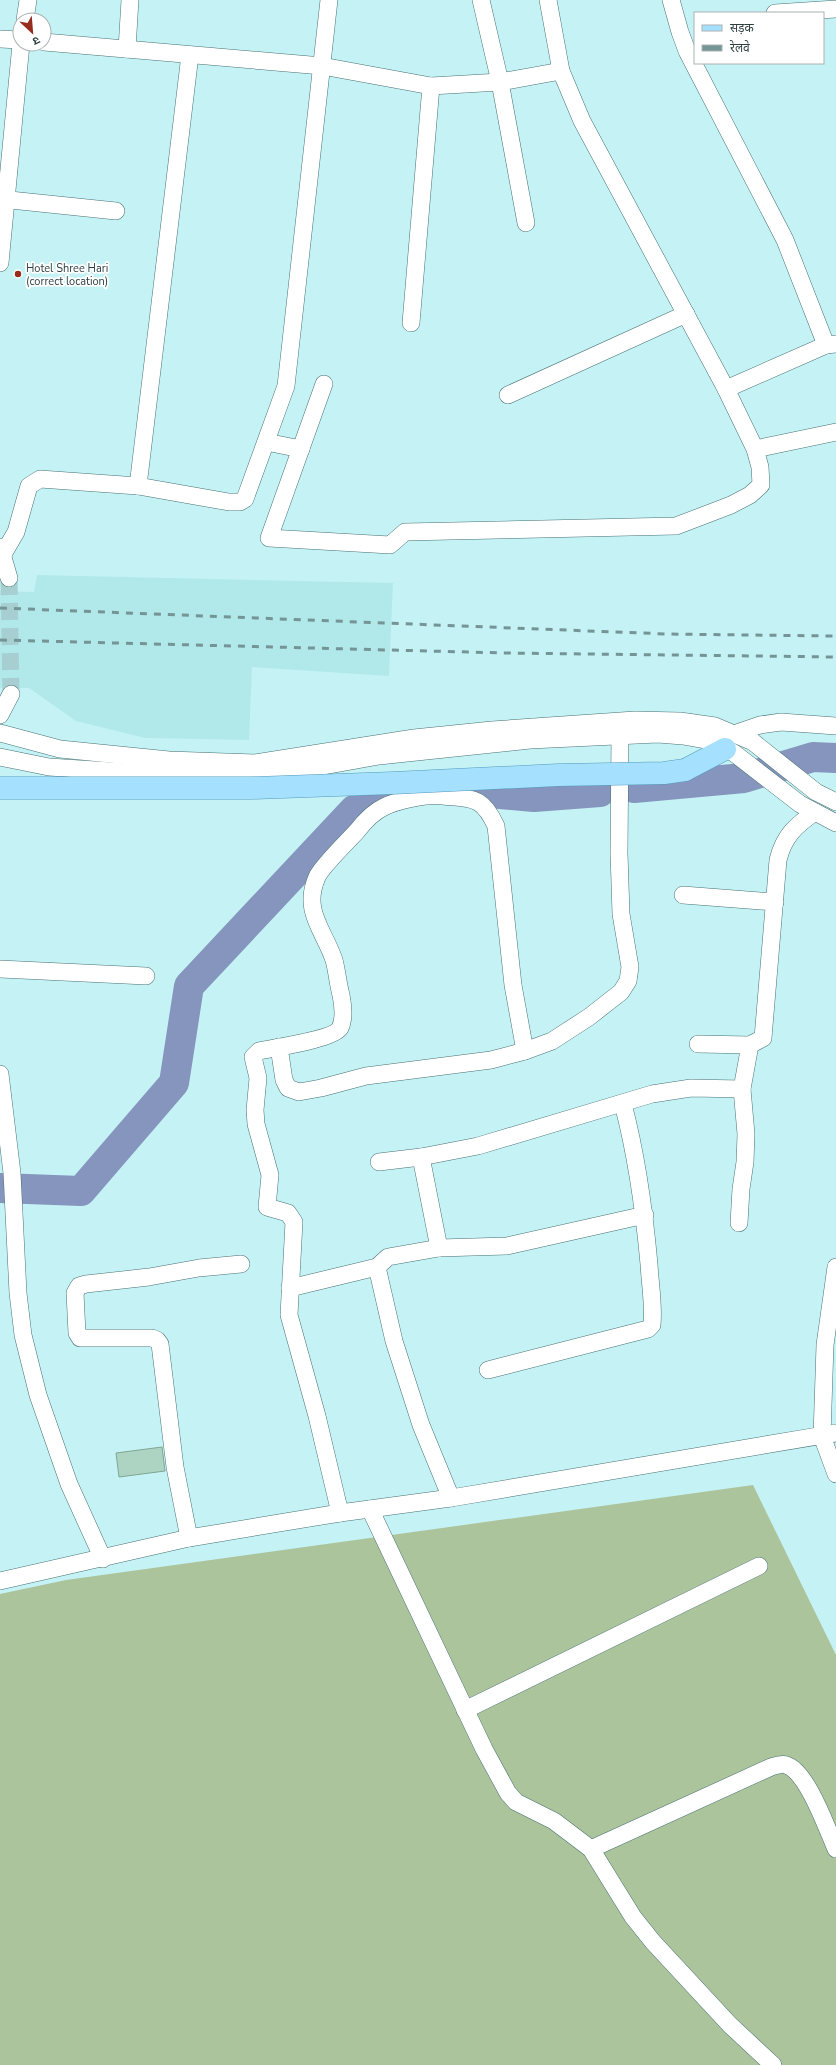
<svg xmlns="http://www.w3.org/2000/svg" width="836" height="2065" font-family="'Nunito Sans','Noto Sans Devanagari',sans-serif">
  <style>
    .built { fill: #b1e9eb }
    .forest { fill: #acc49b }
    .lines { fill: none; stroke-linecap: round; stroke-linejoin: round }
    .river { stroke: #8595bd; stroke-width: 30 }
    .building { fill: #add3c2; stroke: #80a594 }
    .minor-tunnel { stroke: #a7cfd1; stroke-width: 17; stroke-dasharray: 17 8; stroke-linecap: butt }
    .minor-casing { stroke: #477173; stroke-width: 18 }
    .major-casing { stroke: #549abc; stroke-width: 23 }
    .minor { stroke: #fff; stroke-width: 17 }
    .major { stroke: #a5e0fe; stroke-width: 22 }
    .rail { stroke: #759496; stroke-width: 3; stroke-dasharray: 7 7; stroke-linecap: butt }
    .major-bridge-casing { stroke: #549abc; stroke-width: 23; stroke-linecap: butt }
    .major-bridge { stroke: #a5e0fe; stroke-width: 22 }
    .poi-dot { fill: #952c1d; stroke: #fff; stroke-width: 1.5 }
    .labels { text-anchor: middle; stroke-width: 3.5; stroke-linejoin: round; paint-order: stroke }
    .poi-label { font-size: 11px; fill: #2d3f40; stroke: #fff; text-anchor: start }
  </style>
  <rect width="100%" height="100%" fill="#c5f3f5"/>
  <polygon class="built" points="37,575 393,583 389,676 252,667 249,740 145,738 76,721 29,688 0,688 0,591 34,592"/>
  <polygon class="forest" points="753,1485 836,1655 836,2065 0,2065 0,1594 66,1580"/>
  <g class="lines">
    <g class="river">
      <polyline points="634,788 744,778 813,757 836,758"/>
      <polyline points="0,1188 81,1191 174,1083 189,986 354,810 422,787 534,797 600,792"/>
    </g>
  </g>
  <polygon class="building" points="162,1447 165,1471 119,1477 116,1453"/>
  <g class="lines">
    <polyline class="minor-tunnel" points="9,578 11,694"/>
    <g class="minor-casing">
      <g id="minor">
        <polyline points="481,0 500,82 526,223"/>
        <polyline points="671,0 680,32 687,51 785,240 826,345"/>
        <polyline points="775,13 836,9"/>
        <polyline points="25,20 28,0"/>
        <polyline points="0,39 20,40"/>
        <polyline points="44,42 322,66 431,86 500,82 561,71"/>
        <polyline points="127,49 130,0"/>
        <polyline points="0,199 116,211"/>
        <polyline points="0,263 21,44"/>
        <polyline points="411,323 431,86"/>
        <polyline points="324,384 269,538 390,545 405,532 676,526 731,505 750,495 761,485 760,467 755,449 726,389 582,121 561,71 548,0"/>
        <polyline points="726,389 826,345 836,344"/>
        <polyline points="508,395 686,314"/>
        <polyline points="266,442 301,449"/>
        <polyline points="755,449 836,432"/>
        <polyline points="138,486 190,55"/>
        <polyline points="0,547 9,578"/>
        <polyline points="2,556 16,532 29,486 40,479 138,486 229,502 240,502 245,499 286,386 329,0"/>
        <polyline points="0,715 11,694"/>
        <polyline points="0,733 60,749 169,760 255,763 414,738 492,730 635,720 680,721 715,726 753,742 816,792 836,802"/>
        <polyline points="728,736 760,725 781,722 836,726"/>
        <polyline points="0,757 49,767 220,778 257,778 379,756 530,740 658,734 683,736 711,741 734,753 800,804 836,823"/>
        <polyline points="683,895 775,902"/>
        <polyline points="0,969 146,976"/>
        <polyline points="698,1044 750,1045"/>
        <polyline points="279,1047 284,1080 288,1088 299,1092 321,1088 366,1076 491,1060 525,1051 552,1041 589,1017 621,992 628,981 630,967 621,914 619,853 620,736"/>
        <polyline points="0,1074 12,1173 18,1293 23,1335 38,1395 69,1484 103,1559"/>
        <polyline points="421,1157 439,1248"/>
        <polyline points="379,1162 421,1157 478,1146 652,1094 691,1088 742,1089"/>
        <path d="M739 1223 741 1189 745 1162 746 1134 742 1089 750 1045 763 1038 778 860C784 836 795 826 815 812"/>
        <polyline points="836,1267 825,1345 822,1436 836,1474"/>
        <polyline points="290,1288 377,1267"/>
        <path d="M488 1370 648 1329 652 1325C654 1305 650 1284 649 1264 644 1209 637 1157 623 1104"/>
        <polyline points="451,1498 421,1425 394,1341 377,1267 388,1257 439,1248 507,1246 645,1215"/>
        <polyline points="370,1509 484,1749 508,1793 516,1802 554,1821 591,1849 633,1917 653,1942 730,2025 773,2065"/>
        <path d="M340 1513 317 1416 289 1315 294 1222 288 1213 267 1207 270 1175 256 1124 255 1110 258 1078 253 1057 259 1051C273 1048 334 1039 340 1028 345 1018 343 1005 341 995 338 984 337 971 334 960 324 930 302 911 317 877 322 866 348 841 357 831 364 822 373 812 384 807 397 800 429 794 443 796 473 799 482 796 496 826L513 985 525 1051"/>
        <polyline points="189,1538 175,1467 160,1344 157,1340 152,1338 80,1338 77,1333 75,1293 79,1286 86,1284 149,1277 199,1268 241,1264"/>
        <polyline points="0,1581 189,1538 340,1513 451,1498 836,1433"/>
        <polyline points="465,1710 759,1566"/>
        <path d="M591 1849 771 1767C775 1766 782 1763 786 1765 807 1771 827 1829 836 1849"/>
      </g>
    </g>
    <g class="major-casing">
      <polyline id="major" points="685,770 725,749"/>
    </g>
    <use href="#minor" class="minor"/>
    <use href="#major" class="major"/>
    <g class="rail">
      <polyline points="0,608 667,634 836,636"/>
      <polyline points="0,640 506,653 836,657"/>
    </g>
    <g class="major-bridge-casing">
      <polyline id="major-bridge" points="0,788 252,788 393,783 558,775 664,773 685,770"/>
    </g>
    <use href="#major-bridge" class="major-bridge"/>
  </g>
  <circle class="poi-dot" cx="18" cy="274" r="4"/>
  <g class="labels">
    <g class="poi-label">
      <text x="26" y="272">Hotel Shree Hari<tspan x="26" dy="13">(correct location)</tspan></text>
    </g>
  </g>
  <rect x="694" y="12" width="130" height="52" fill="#ffffff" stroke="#abb2b3"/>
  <rect x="702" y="25" width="20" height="6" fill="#a5e0fe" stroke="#abb2b3"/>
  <text x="730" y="32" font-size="12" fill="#2d3f40">सड़क</text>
  <rect x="702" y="45" width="20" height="6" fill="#759496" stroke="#abb2b3"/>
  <text x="730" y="52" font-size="12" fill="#2d3f40">रेलवे</text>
  <g transform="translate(32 32) rotate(154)"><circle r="19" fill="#ffffff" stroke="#abb2b3"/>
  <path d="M0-3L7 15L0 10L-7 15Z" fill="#952c1d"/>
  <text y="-6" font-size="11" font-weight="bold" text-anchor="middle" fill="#2d3f40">उ</text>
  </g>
</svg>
